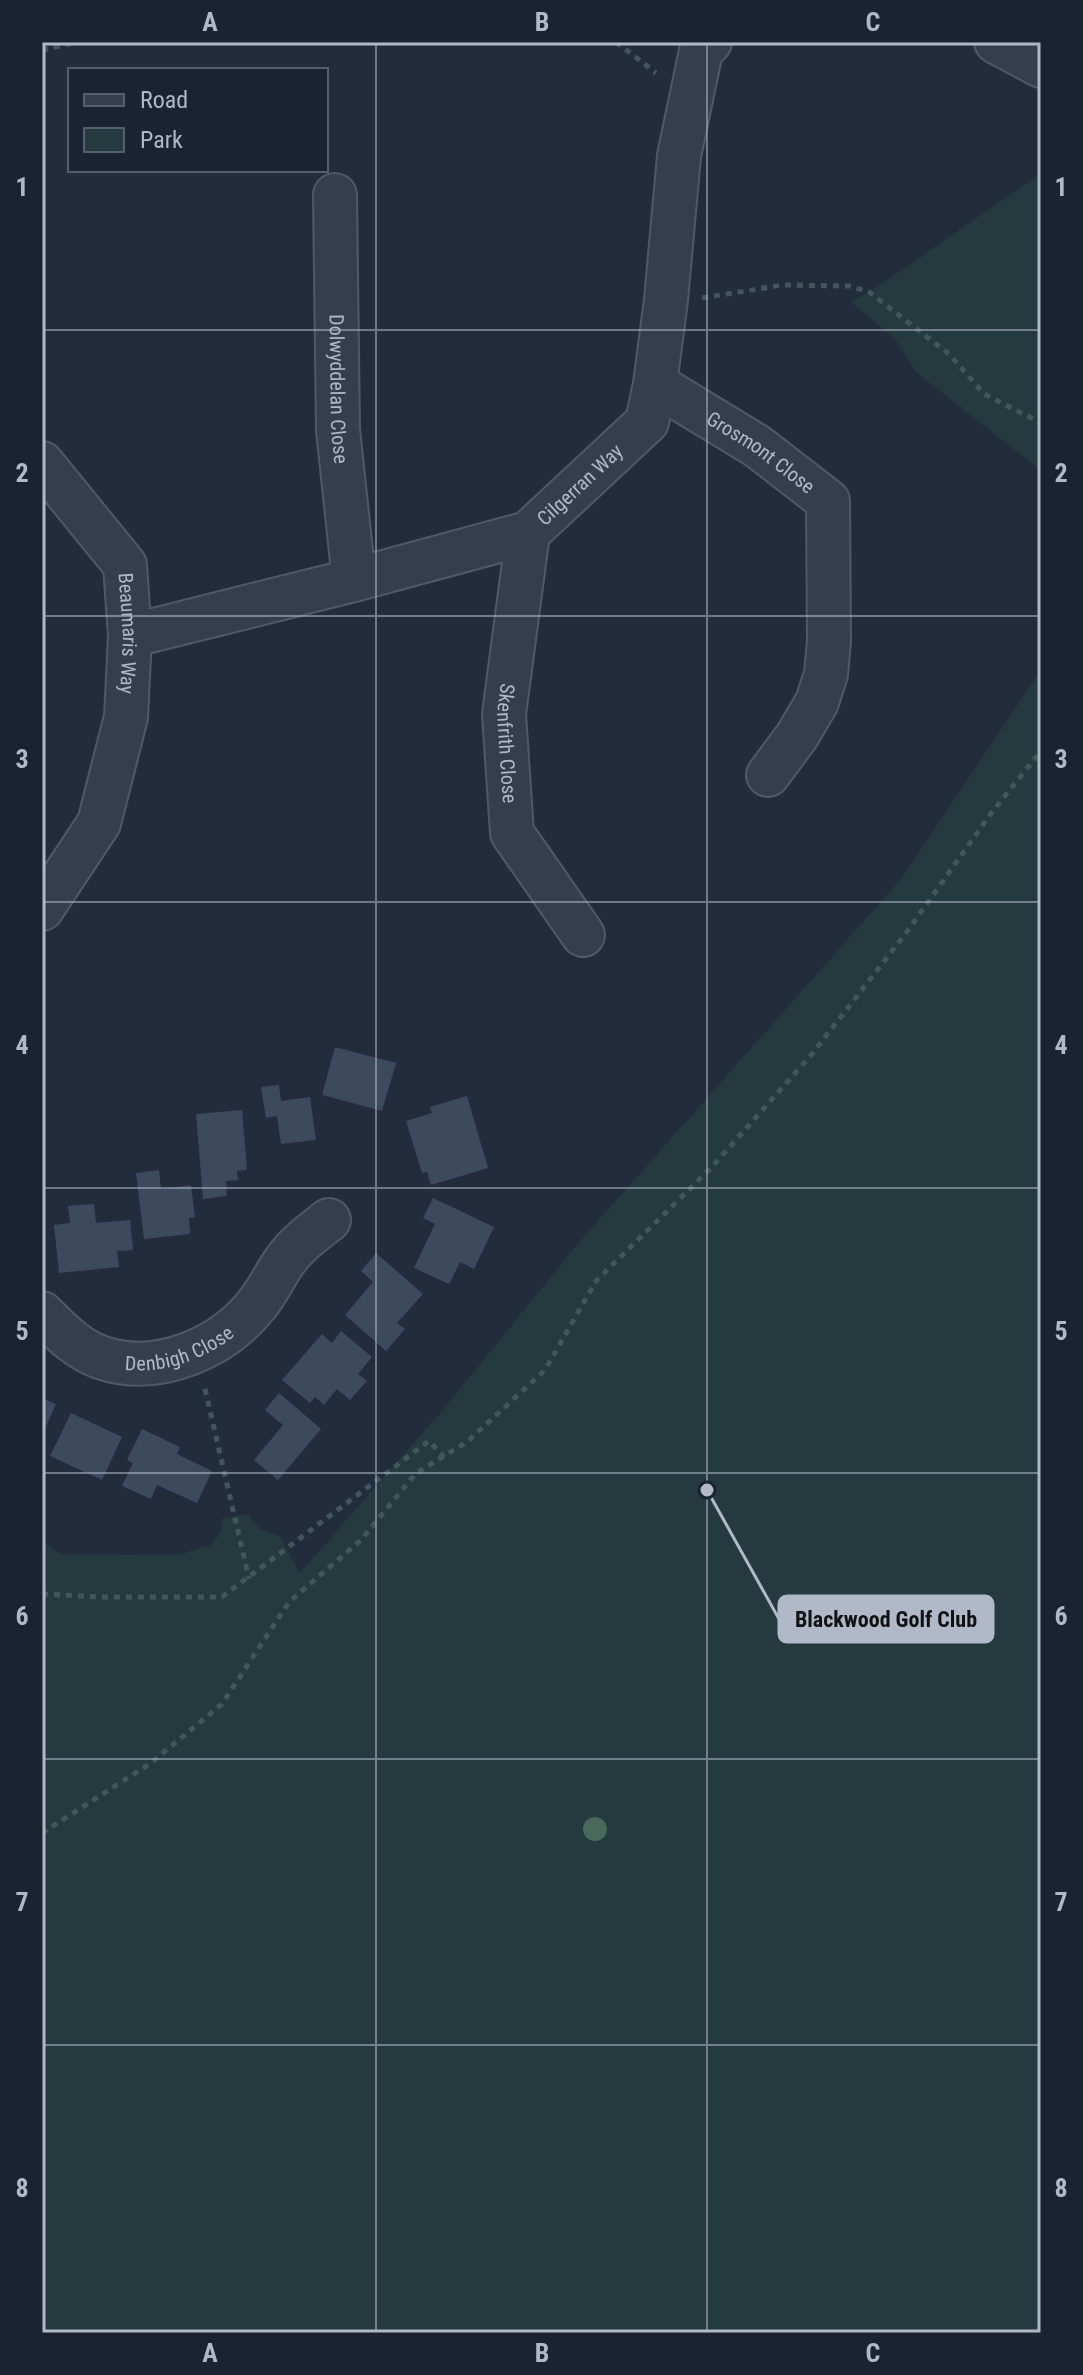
<svg xmlns="http://www.w3.org/2000/svg" width="1083" height="2375" font-family="'Roboto Condensed',sans-serif">
  <style>
    .green { fill: #243a3e }
    .building { fill: #3d4a5d }
    .lines { fill: none; stroke-linecap: round; stroke-linejoin: round }
    .minor-casing { stroke: #515968; stroke-width: 46 }
    .path { stroke: #41575b; stroke-width: 5; stroke-dasharray: 6 6; stroke-linecap: butt }
    .minor { stroke: #363e4d; stroke-width: 42 }
    .tree { fill: #48695c }
    .grid { fill: none; stroke: #b1b9c9; stroke-width: 2; stroke-opacity: 0.55 }
    .labels { text-anchor: middle; stroke-width: 7; stroke-linejoin: round; paint-order: stroke }
    .street-label { font-size: 20px; fill: #b1b9c9; stroke: #1b2332 }
    .leader { fill: none; stroke: #b1b9c9; stroke-width: 3 }
    .callout-dot { fill: #b1b9c9; stroke: #1b2332; stroke-width: 3 }
    .callout { fill: #b1b9c9; stroke: #b1b9c9; stroke-width: 3 }
    .callout-label { font-size: 22px; text-anchor: middle; font-weight: bold; fill: #111 }
    .neatline { fill: none; stroke: #b1b9c9; stroke-width: 3 }
    .grid-label { font-size: 26px; text-anchor: middle; font-weight: bold; fill: #b1b9c9 }
  </style>
  <rect width="100%" height="100%" fill="#222c3d"/>
  <g class="green">
    <polygon points="1041,173 1041,471 916,372 896,340 851,302 883,283"/>
    <polygon points="1041,670 1041,2333 42,2333 42,1541 61,1554 176,1555 211,1545 222,1529 222,1519 248,1514 261,1530 280,1536 300,1573 446,1406 581,1240 901,879"/>
  </g>
  <g class="building">
    <polygon points="335,1047 396,1063 382,1111 322,1095"/>
    <polygon points="279,1085 281,1101 310,1097 316,1140 281,1144 277,1116 266,1118 261,1087"/>
    <polygon points="467,1096 488,1168 431,1185 427,1172 422,1173 406,1121 432,1113 430,1107"/>
    <polygon points="242,1110 247,1170 237,1171 238,1180 226,1181 227,1196 203,1199 196,1114"/>
    <polygon points="159,1170 161,1189 191,1185 195,1217 189,1218 190,1234 144,1239 136,1173"/>
    <polygon points="433,1198 494,1227 474,1269 460,1262 449,1284 414,1268 435,1224 423,1218"/>
    <polygon points="94,1204 96,1223 130,1220 133,1250 117,1251 119,1267 59,1273 54,1225 70,1223 68,1206"/>
    <polygon points="376,1253 423,1294 397,1323 405,1329 386,1351 345,1315 373,1282 361,1271"/>
    <polygon points="341,1331 372,1357 358,1374 367,1381 350,1400 337,1389 324,1405 315,1397 310,1403 282,1380 322,1334 332,1343"/>
    <polygon points="279,1393 321,1429 278,1480 254,1460 283,1425 265,1410"/>
    <polygon points="42,1398 56,1404 42,1435"/>
    <polygon points="71,1413 122,1437 102,1480 50,1456"/>
    <polygon points="142,1429 180,1447 177,1454 212,1471 197,1503 157,1485 151,1499 122,1486 133,1463 127,1460"/>
  </g>
  <g class="lines">
    <g class="minor-casing">
      <g id="minor">
        <polyline points="996,42 1041,66"/>
        <path id="s1" d="M335 195 338 430 354 580"/>
        <path id="s2" d="M655 384 757 446 828 501 829 641 826 674 817 702 797 736 768 775"/>
        <path id="s3" d="M42 463 125 565 130 636 126 717 99 823 42 909"/>
        <path id="s4" d="M528 533 504 714 512 833 583 935"/>
        <path id="s5" d="M130 636 354 580 528 533 647 422 655 384 666 300 679 156 701 51 710 42"/>
        <path id="s6" d="M42 1313C61 1332 80 1352 106 1359 161 1375 224 1347 258 1303 271 1287 278 1267 292 1252 302 1240 316 1230 329 1220"/>
      </g>
    </g>
    <g class="path">
      <polyline points="616,42 656,73"/>
      <polyline points="42,50 78,42"/>
      <polyline points="702,298 783,285 850,286 869,292 949,354 984,394 1041,423"/>
      <polyline points="205,1389 249,1579"/>
      <polyline points="42,1594 102,1597 222,1597 429,1441 444,1457"/>
      <polyline points="42,1833 151,1763 222,1704 289,1602 361,1540 416,1473 467,1442 545,1370 596,1281 711,1168 812,1054 906,933 992,812 1041,751"/>
    </g>
    <use href="#minor" class="minor"/>
  </g>
  <circle class="tree" cx="595" cy="1829" r="12"/>
  <path class="grid" d="M376 42V2333M707 42V2333M42 330H1041M42 616H1041M42 902H1041M42 1188H1041M42 1473H1041M42 1759H1041M42 2045H1041"/>
  <g class="labels">
    <g class="street-label">
      <text dy="7" stroke="none"><textPath href="#s1" startOffset="194">Dolwyddelan Close</textPath></text>
      <text dy="7" stroke="none"><textPath href="#s2" startOffset="126">Grosmont Close</textPath></text>
      <text dy="7" stroke="none"><textPath href="#s5" startOffset="482">Cilgerran Way</textPath></text>
      <text dy="7" stroke="none"><textPath href="#s3" startOffset="200">Beaumaris Way</textPath></text>
      <text dy="7" stroke="none"><textPath href="#s4" startOffset="212">Skenfrith Close</textPath></text>
      <text dy="7" stroke="none"><textPath href="#s6" startOffset="156">Denbigh Close</textPath></text>
    </g>
  </g>
  <path class="leader" d="M707 1490L779 1619"/>
  <circle class="callout-dot" cx="707" cy="1490" r="8"/>
  <rect class="callout" x="779" y="1596" width="214" height="46" rx="8"/>
  <g class="callout-label">
    <text x="886" y="1627">Blackwood Golf Club</text>
  </g>
  <rect width="1083" height="2375" fill="none" stroke="#1b2332" stroke-width="88"/>
  <rect x="68" y="68" width="260" height="104" fill="#1b2332" stroke="#575f6e" stroke-width="2"/>
  <rect x="84" y="94" width="40" height="12" fill="#363e4d" stroke="#575f6e" stroke-width="2"/>
  <text x="140" y="108" font-size="24" fill="#b1b9c9">Road</text>
  <rect x="84" y="128" width="40" height="24" fill="#243a3e" stroke="#575f6e" stroke-width="2"/>
  <text x="140" y="148" font-size="24" fill="#b1b9c9">Park</text>
  <rect x="44" y="44" width="995" height="2287" class="neatline"/>
  <g class="grid-label">
    <text x="210" y="31">A</text>
    <text x="542" y="31">B</text>
    <text x="873" y="31">C</text>
    <text x="22" y="196">1</text>
    <text x="1061" y="196">1</text>
    <text x="22" y="482">2</text>
    <text x="1061" y="482">2</text>
    <text x="22" y="768">3</text>
    <text x="1061" y="768">3</text>
    <text x="22" y="1054">4</text>
    <text x="1061" y="1054">4</text>
    <text x="22" y="1340">5</text>
    <text x="1061" y="1340">5</text>
    <text x="22" y="1625">6</text>
    <text x="1061" y="1625">6</text>
    <text x="22" y="1911">7</text>
    <text x="1061" y="1911">7</text>
    <text x="22" y="2197">8</text>
    <text x="1061" y="2197">8</text>
    <text x="210" y="2362">A</text>
    <text x="542" y="2362">B</text>
    <text x="873" y="2362">C</text>
  </g>
</svg>
